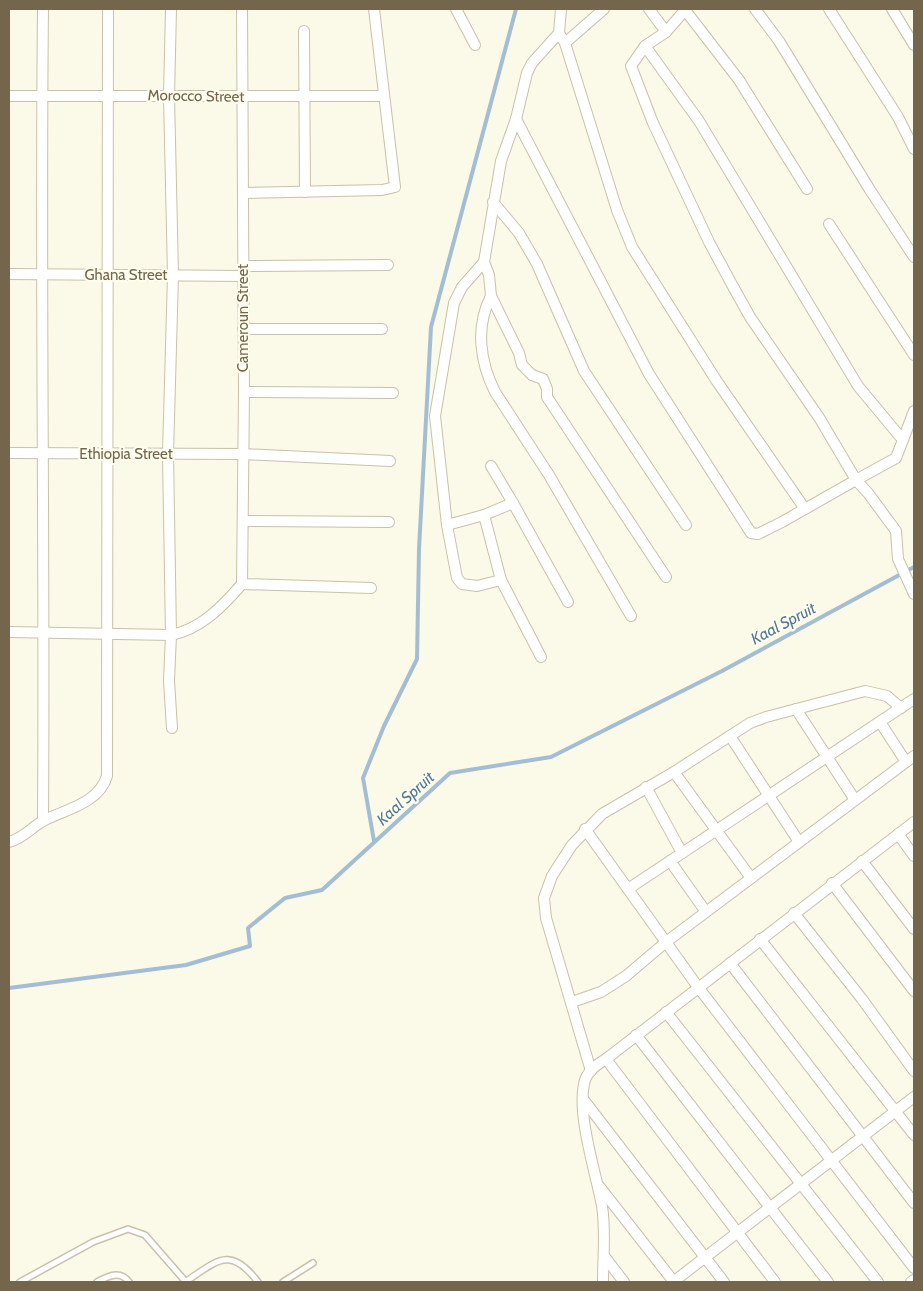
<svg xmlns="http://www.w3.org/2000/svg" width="923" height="1291" font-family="Cabin,sans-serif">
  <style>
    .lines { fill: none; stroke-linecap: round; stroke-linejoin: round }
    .stream { stroke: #a3bed4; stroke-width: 4 }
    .service-casing { stroke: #c9c1ab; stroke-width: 8 }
    .minor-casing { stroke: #c9c1ab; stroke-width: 12 }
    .service { stroke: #fff; stroke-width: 5 }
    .minor { stroke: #fff; stroke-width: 10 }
    .labels { text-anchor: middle; stroke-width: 4.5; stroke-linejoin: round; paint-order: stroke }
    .street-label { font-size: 15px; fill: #73664d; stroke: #fefced }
    .water-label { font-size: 16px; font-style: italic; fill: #517899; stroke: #fefced }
  </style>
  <rect width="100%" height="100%" fill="#fbf9e7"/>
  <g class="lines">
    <g class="stream">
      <polyline points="374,841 363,778 384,726 417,659 419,549 431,327 516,9"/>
      <polyline points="9,988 186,965 250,946 248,928 285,898 322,890 450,773 551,757 722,671 914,567"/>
    </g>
    <g class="service-casing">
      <g id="service">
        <polyline points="20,1282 93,1242 128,1229 145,1235 186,1282"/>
        <path d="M97 1282C108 1276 120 1270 129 1282"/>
        <path d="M185 1282C217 1261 230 1245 258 1282"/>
        <polyline points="283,1282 313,1263"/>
      </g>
    </g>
    <g class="minor-casing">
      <g id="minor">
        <polyline points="171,9 169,96 173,275 168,454 171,635 169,681 172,728"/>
        <polyline points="456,9 475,45"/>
        <polyline points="755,9 779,41 870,190 914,257"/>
        <polyline points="829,9 898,117 914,149"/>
        <polyline points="892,9 914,45"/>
        <polyline points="685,10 739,80 807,189"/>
        <polyline points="304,31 305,192"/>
        <polyline points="666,32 686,9"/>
        <polyline points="559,33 565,43 617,210 632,247 716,380 805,509"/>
        <polyline points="565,43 604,9"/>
        <polyline points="645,46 699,121 858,386 902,439"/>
        <polyline points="9,96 384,96"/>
        <polyline points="516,119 649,374 751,533 758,534 782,522 856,480 820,419 750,317 730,281 709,242 653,123 631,66 645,46 666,32 649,9"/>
        <polyline points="244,193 382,190 395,187 374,9"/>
        <polyline points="493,202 519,233 537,264 584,371 686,525"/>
        <polyline points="829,224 914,355"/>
        <polyline points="484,262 489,275 491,296 519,353 522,365 532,375 543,379 547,389 547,397 666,577"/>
        <polyline points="243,266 388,265"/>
        <polyline points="9,274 243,276"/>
        <path d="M491 296C475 327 480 362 495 392L549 475 631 616"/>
        <polyline points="243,329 382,329"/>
        <polyline points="244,392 393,393"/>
        <polyline points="914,411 896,458 856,480 868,493 896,531 898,559 914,594"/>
        <polyline points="9,453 242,454 390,461"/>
        <polyline points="491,466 513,503"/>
        <polyline points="484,515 513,503 568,602"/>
        <polyline points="243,521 389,522"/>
        <polyline points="447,525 484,515 501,580"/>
        <polyline points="242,584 371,588"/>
        <path d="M9 632 171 635C201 629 222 607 242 584L244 392 242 9"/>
        <polyline points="541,657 501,580 477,586 462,584 457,578 447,525 435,416 454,303 462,287 484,262 501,161 516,119 527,73 532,63 559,33 561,9"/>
        <polyline points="796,709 855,800"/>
        <polyline points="880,722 906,762"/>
        <polyline points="730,736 799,842"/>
        <polyline points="674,772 751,878"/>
        <polyline points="646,787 682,853"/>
        <path d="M43 820C45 550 40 279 43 9"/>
        <polyline points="585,829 698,987 914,1268"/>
        <polyline points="898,834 914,856"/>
        <path d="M9 842C26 837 32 826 45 820 67 809 99 803 107 776L108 9"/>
        <polyline points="670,861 706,912"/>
        <polyline points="862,861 914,929"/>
        <polyline points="832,883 914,991"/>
        <polyline points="628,889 914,699"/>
        <polyline points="794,913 862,999 914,1071"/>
        <polyline points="760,939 914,1135"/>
        <polyline points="730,963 914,1203"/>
        <polyline points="572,1002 601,992 626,976 666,942 914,756"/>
        <polyline points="666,1012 878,1282"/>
        <polyline points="636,1035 828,1282"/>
        <polyline points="591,1071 546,918 544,898 552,876 572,845 602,814 674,772 750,723 766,717 865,691 887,696 901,708"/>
        <polyline points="583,1099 724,1282"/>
        <polyline points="599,1186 674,1282"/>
        <polyline points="604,1256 624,1282"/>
        <path d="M603 1282C603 1256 606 1231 602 1206 596 1173 577 1116 584 1084 586 1072 596 1065 606 1059"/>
        <polyline points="673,1282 914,1097"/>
        <polyline points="775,1282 606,1059 914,822"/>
        <polyline points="911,1282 914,1280"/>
      </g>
    </g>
    <use href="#service" class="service"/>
    <use href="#minor" class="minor"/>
  </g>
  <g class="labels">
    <g class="street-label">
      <text transform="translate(196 96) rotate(1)" y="5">Morocco Street</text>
      <text x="126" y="280">Ghana Street</text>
      <text transform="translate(243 318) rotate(-90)" y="5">Cameroun Street</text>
      <text x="126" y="459">Ethiopia Street</text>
    </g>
    <g class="water-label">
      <text transform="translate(783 623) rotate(-28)" y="6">Kaal Spruit</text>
      <text transform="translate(405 798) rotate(-42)" y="6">Kaal Spruit</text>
    </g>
  </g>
  <rect width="923" height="1291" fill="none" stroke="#73664d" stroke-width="20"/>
</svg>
